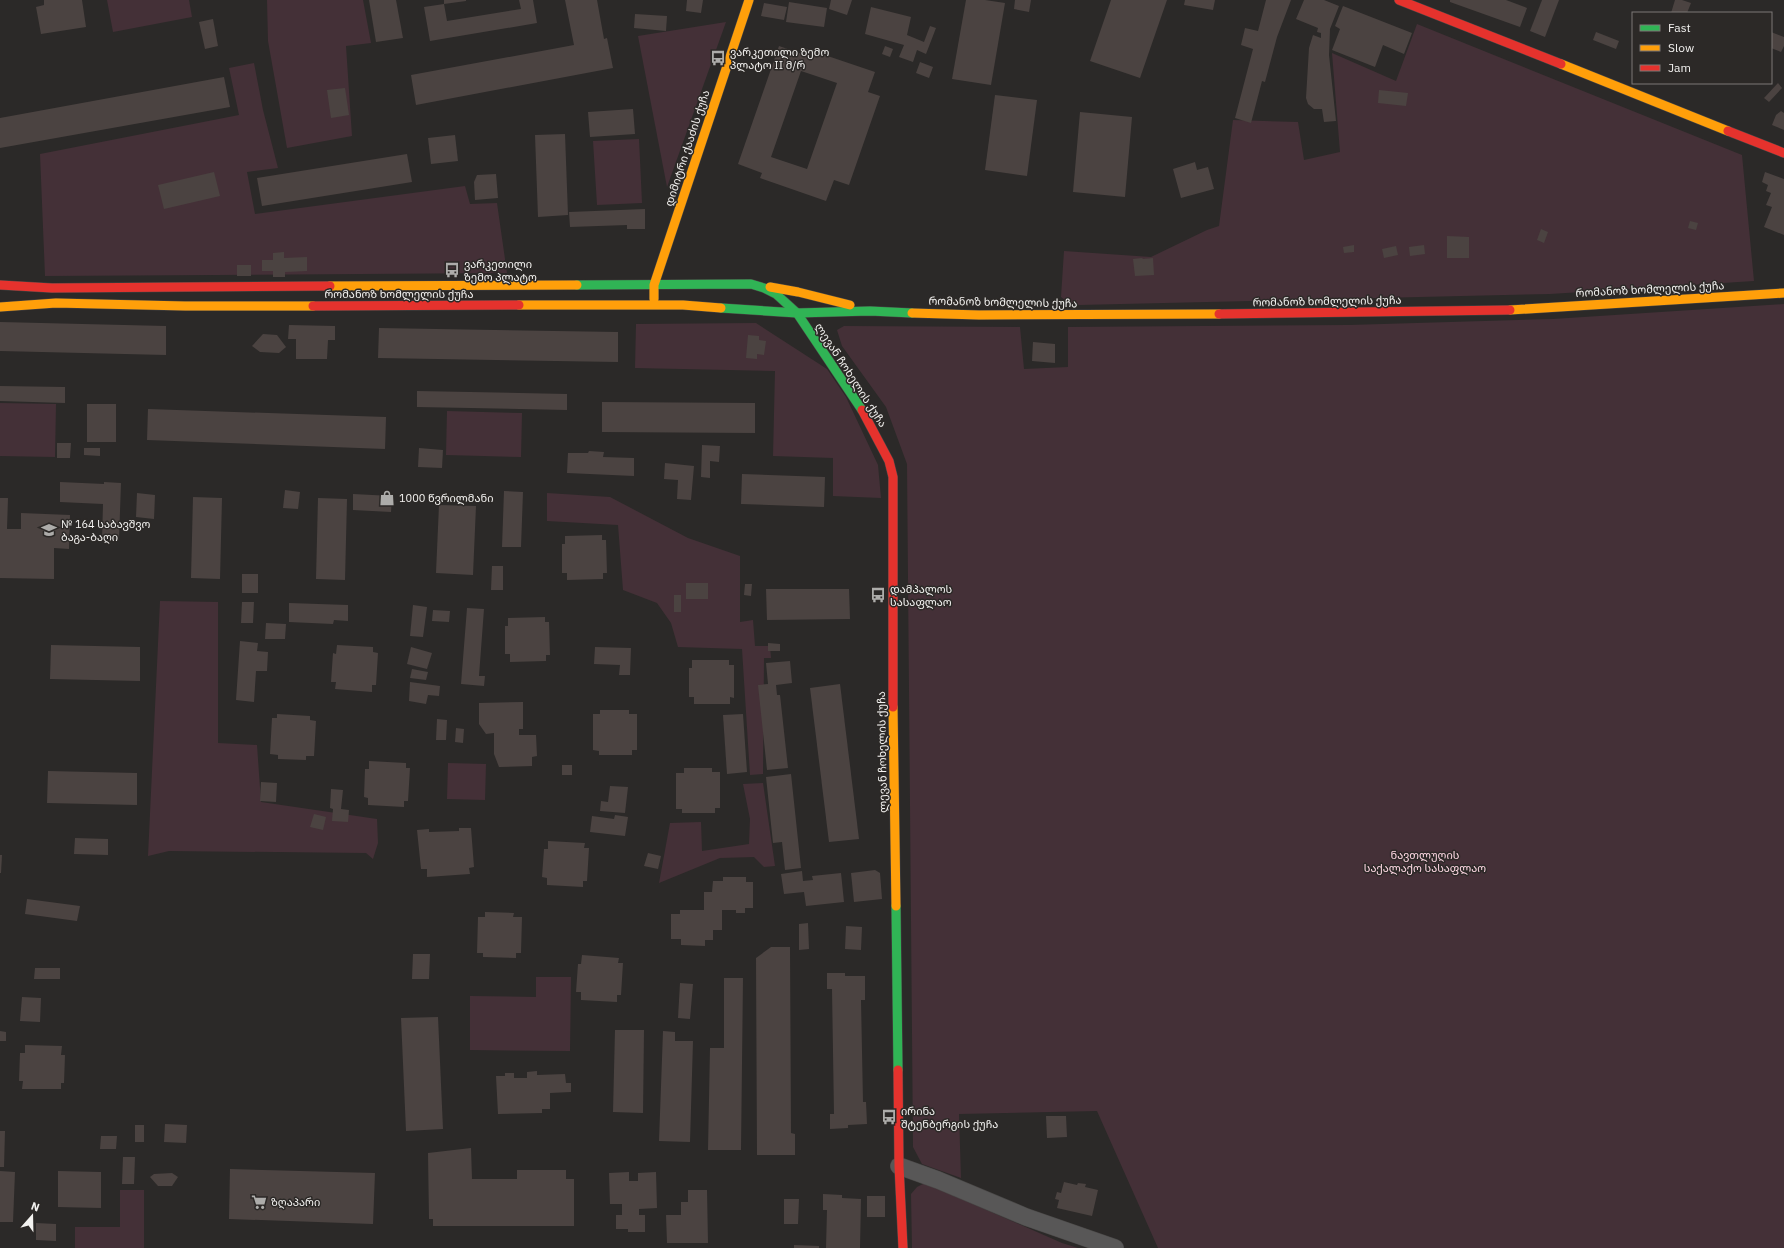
<svg xmlns="http://www.w3.org/2000/svg" width="1784" height="1248" font-family="'IBM Plex Sans','Noto Sans Georgian',sans-serif">
  <style>
    .green { fill: #443037 }
    .building { fill: #4b4341; fill-rule: evenodd }
    .lines { fill: none; stroke-linecap: round; stroke-linejoin: round }
    .street-casing { stroke: #494746; stroke-width: 18 }
    .fast-casing { stroke: #494746; stroke-width: 10 }
    .slow-casing { stroke: #494746; stroke-width: 10 }
    .jam-casing { stroke: #494746; stroke-width: 10 }
    .street { stroke: #585757; stroke-width: 17 }
    .fast { stroke: #30b455; stroke-width: 9 }
    .slow { stroke: #ff9f0a; stroke-width: 9 }
    .jam { stroke: #e5322d; stroke-width: 9 }
    .labels { text-anchor: middle; stroke-width: 3; stroke-linejoin: round; paint-order: stroke }
    .poi-label { font-size: 11px; fill: #f3f2f0; stroke: #2c2927; text-anchor: start }
    .street-label { font-size: 11px; fill: #f3f2f0; stroke: #2c2927 }
    .park-label { font-size: 11px; fill: #fed7e3; stroke: #2c2927 }
  </style>
  <rect width="100%" height="100%" fill="#2b2928"/>
  <g class="green">
    <polygon points="107,0 189,0 192,17 113,32"/>
    <polygon points="267,0 363,0 371,43 346,46 352,136 287,148 268,41"/>
    <polygon points="726,22 667,187 638,36"/>
    <polygon points="1417,24 1742,155 1754,281 1550,294 1079,305 1070,304 1061,297 1064,251 1151,257 1207,230 1219,226 1233,120 1298,122 1304,160 1340,152 1332,53 1396,81"/>
    <polygon points="254,63 263,110 278,168 247,172 255,214 465,186 470,204 497,203 507,273 45,276 40,154 239,115 229,68"/>
    <polygon points="639,139 642,203 597,205 593,141"/>
    <polygon points="1784,304 1784,1248 1158,1248 1097,1111 959,1114 961,1178 922,1164 913,1147 907,464 886,407 842,346 837,330 844,326 1020,327 1024,369 1068,367 1068,327 1349,325 1553,319"/>
    <polygon points="756,323 827,369 846,397 878,465 881,498 833,496 833,458 773,456 775,371 635,368 636,324"/>
    <polygon points="0,403 56,404 55,457 0,456"/>
    <polygon points="447,411 522,413 521,457 446,455"/>
    <polygon points="547,493 610,497 688,538 740,556 740,622 753,620 755,646 770,646 771,658 764,658 763,774 750,775 742,649 678,647 671,623 657,603 623,590 618,525 547,521"/>
    <polygon points="160,601 218,602 218,743 257,745 261,802 377,819 378,843 373,859 366,853 169,851 148,856"/>
    <polygon points="448,763 486,764 485,800 447,799"/>
    <polygon points="763,783 775,866 764,867 754,857 720,858 659,883 670,823 701,822 702,851 749,844 750,819 743,784"/>
    <polygon points="536,977 571,977 570,1051 470,1050 470,996 536,997"/>
    <polygon points="925,1183 1062,1243 1078,1248 912,1248 911,1194 917,1187"/>
    <polygon points="120,1190 144,1190 144,1248 75,1248 75,1227 120,1227"/>
  </g>
  <g class="building">
    <polygon points="44,0 82,0 86,27 41,34 36,7 44,5"/>
    <polygon points="369,0 396,0 403,38 376,42"/>
    <polygon points="444,0 466,0 466,1 444,4"/>
    <polygon points="519,0 533,0 537,23 430,41 424,7 444,4 447,21 521,9"/>
    <polygon points="565,0 597,0 604,39 607,38 613,68 416,105 411,75 574,45"/>
    <polygon points="687,0 703,0 701,13 686,11"/>
    <polygon points="831,0 852,0 847,15 829,9"/>
    <polygon points="966,0 985,0 1005,3 991,85 952,79"/>
    <polygon points="1015,0 1031,0 1029,12 1014,9"/>
    <polygon points="1111,0 1167,0 1140,78 1090,61"/>
    <polygon points="1185,0 1215,0 1213,10 1184,5"/>
    <polygon points="1266,0 1291,0 1277,37 1265,82 1262,81 1251,123 1235,118 1253,49 1241,45 1245,28 1258,31"/>
    <polygon points="1304,0 1324,0 1339,6 1330,29 1329,55 1336,121 1324,122 1322,109 1314,109 1308,104 1306,98 1309,48 1313,35 1321,38 1321,33 1317,32 1318,28 1296,19"/>
    <polygon points="1450,0 1506,0 1527,8 1520,27 1450,2"/>
    <polygon points="1542,0 1559,0 1545,37 1530,31"/>
    <polygon points="1675,0 1682,0 1691,3 1687,13 1671,13"/>
    <polygon points="789,2 827,8 824,27 786,22"/>
    <polygon points="764,3 787,7 784,20 761,16"/>
    <polygon points="1343,6 1412,33 1404,54 1383,45 1375,67 1332,50 1340,29 1335,26"/>
    <polygon points="871,7 911,17 907,35 924,42 930,26 936,28 926,54 917,50 913,62 899,57 904,45 865,34"/>
    <polygon points="635,14 667,16 666,31 634,28"/>
    <polygon points="213,19 218,46 205,49 199,22"/>
    <polygon points="1596,32 1619,41 1616,49 1593,40"/>
    <polygon points="1771,32 1784,37 1784,46 1781,52 1771,48"/>
    <path d="M779 46 805 55 807 49 875 72 868 92 880 96 849 185 834 180 826 201 760 178 762 173 738 164ZM801 71 837 83 807 169 771 157Z"/>
    <polygon points="885,46 893,49 890,57 882,54"/>
    <polygon points="920,62 933,67 929,78 916,73"/>
    <polygon points="224,77 230,107 0,148 0,118"/>
    <polygon points="1778,83 1782,88 1769,102 1764,98"/>
    <polygon points="345,88 349,115 331,118 327,90"/>
    <polygon points="1379,90 1408,93 1406,106 1378,103"/>
    <polygon points="995,95 1037,100 1027,176 985,170"/>
    <polygon points="633,109 635,134 590,137 588,112"/>
    <polygon points="1781,111 1784,113 1784,130 1772,125 1776,115"/>
    <polygon points="1080,112 1132,117 1125,197 1073,192"/>
    <polygon points="565,134 568,215 538,217 535,135"/>
    <polygon points="455,135 458,161 431,164 428,138"/>
    <polygon points="407,154 412,182 262,206 257,178"/>
    <polygon points="1195,162 1197,170 1208,167 1214,189 1181,198 1173,169"/>
    <polygon points="214,172 220,196 164,209 158,185"/>
    <polygon points="1765,172 1784,179 1784,235 1764,227 1772,207 1766,205 1771,193 1766,191 1768,185 1762,182"/>
    <polygon points="496,174 498,198 475,200 474,182 477,175"/>
    <polygon points="645,209 645,229 627,229 627,225 570,227 569,212"/>
    <polygon points="1690,221 1698,223 1696,230 1688,228"/>
    <polygon points="1541,229 1548,232 1544,243 1537,240"/>
    <polygon points="1447,236 1469,237 1469,258 1447,258"/>
    <polygon points="1354,245 1354,252 1344,253 1343,247"/>
    <polygon points="1424,245 1425,254 1410,256 1409,247"/>
    <polygon points="1396,246 1398,255 1384,258 1382,249"/>
    <polygon points="284,252 284,258 307,257 307,271 285,272 285,277 273,277 273,271 262,271 262,260 273,260 273,253"/>
    <polygon points="1142,258 1143,259 1153,258 1154,275 1135,276 1133,259"/>
    <rect x="237" y="265" width="14" height="11"/>
    <polygon points="0,322 166,326 166,355 0,351"/>
    <polygon points="289,325 335,326 335,340 328,340 327,359 296,359 296,339 288,339"/>
    <polygon points="379,328 618,332 618,362 378,358"/>
    <polygon points="263,334 277,335 286,347 279,353 260,352 252,346"/>
    <polygon points="748,335 759,336 759,340 766,341 764,355 757,354 757,359 746,358"/>
    <polygon points="1033,342 1055,344 1055,363 1032,361"/>
    <polygon points="0,386 65,387 65,403 0,401"/>
    <polygon points="417,391 567,394 567,410 417,407"/>
    <polygon points="602,402 755,403 755,433 602,432"/>
    <rect x="87" y="404" width="29" height="38"/>
    <polygon points="148,409 386,417 385,449 147,440"/>
    <polygon points="57,443 71,443 70,458 57,458"/>
    <polygon points="702,445 720,446 719,462 710,461 710,478 701,477"/>
    <polygon points="84,448 100,448 100,456 84,455"/>
    <polygon points="419,448 443,450 442,468 418,467"/>
    <polygon points="589,451 604,452 603,457 634,458 634,476 567,473 568,453 588,453"/>
    <polygon points="665,463 694,466 691,500 677,499 678,480 664,479"/>
    <polygon points="742,474 825,477 824,507 741,504"/>
    <polygon points="60,482 104,484 104,482 121,483 119,540 102,540 103,504 60,502"/>
    <polygon points="285,490 300,492 298,509 283,508"/>
    <polygon points="504,491 523,492 521,547 502,547"/>
    <polygon points="137,493 155,495 154,519 136,517"/>
    <polygon points="353,494 392,496 391,512 353,510"/>
    <polygon points="193,497 222,498 220,579 191,578"/>
    <polygon points="0,498 8,498 7,529 21,529 21,513 70,515 69,549 54,548 54,579 0,578"/>
    <polygon points="318,498 347,499 345,580 316,579"/>
    <polygon points="439,505 476,506 473,575 436,573"/>
    <polygon points="602,535 602,540 606,540 607,573 603,573 603,579 567,580 567,573 562,573 562,544 565,544 565,536"/>
    <polygon points="492,566 503,566 503,590 491,590"/>
    <rect x="242" y="574" width="16" height="19"/>
    <rect x="686" y="583" width="22" height="16"/>
    <polygon points="745,584 752,584 751,596 744,595"/>
    <polygon points="766,589 849,589 850,619 767,620"/>
    <rect x="674" y="595" width="7" height="17"/>
    <polygon points="242,602 254,602 253,623 241,623"/>
    <polygon points="289,603 348,605 348,621 334,620 333,624 289,622"/>
    <polygon points="413,605 427,607 423,637 410,636"/>
    <polygon points="467,608 484,609 479,676 485,676 484,686 461,684"/>
    <polygon points="433,610 450,611 449,622 432,621"/>
    <polygon points="545,617 545,622 549,622 550,655 546,655 546,661 510,662 510,654 505,654 505,626 508,626 508,618"/>
    <polygon points="266,623 286,624 285,639 265,639"/>
    <polygon points="240,641 258,643 257,651 268,652 267,671 256,671 254,702 236,700"/>
    <polygon points="768,643 780,644 780,651 768,651"/>
    <polygon points="51,645 140,647 140,681 50,679"/>
    <polygon points="337,645 373,647 373,652 378,653 376,685 372,685 372,692 335,689 336,682 331,682 333,653 336,654"/>
    <polygon points="411,647 432,653 427,669 407,664"/>
    <polygon points="595,647 631,648 630,675 619,675 620,665 594,664"/>
    <polygon points="692,660 729,660 729,665 734,665 734,698 730,697 730,704 694,704 694,697 689,697 689,668 692,668"/>
    <polygon points="790,661 792,683 776,685 777,695 780,695 788,768 767,770 758,685 768,684 766,663"/>
    <polygon points="412,669 428,672 426,680 410,678"/>
    <polygon points="410,682 440,686 439,696 428,695 426,704 409,701"/>
    <polygon points="840,684 859,839 829,842 810,688"/>
    <polygon points="523,702 523,729 519,729 519,735 536,735 537,756 532,757 532,766 499,767 494,754 494,733 486,734 479,724 479,703"/>
    <polygon points="600,710 629,710 629,714 637,714 637,750 632,750 632,755 599,755 599,751 593,750 593,714 600,714"/>
    <polygon points="277,714 310,716 310,720 316,721 314,756 306,756 306,760 278,759 278,755 270,754 272,718 277,718"/>
    <polygon points="743,714 747,772 727,774 723,715"/>
    <polygon points="437,719 447,720 446,740 436,740"/>
    <polygon points="456,728 464,729 463,743 455,742"/>
    <polygon points="369,761 406,763 406,768 410,768 408,801 404,801 404,807 368,805 368,798 364,797 365,769 369,769"/>
    <rect x="562" y="765" width="10" height="10"/>
    <polygon points="684,768 712,768 712,772 720,772 720,808 715,808 715,813 682,813 682,809 676,809 676,773 684,773"/>
    <polygon points="48,771 137,773 137,805 47,803"/>
    <polygon points="791,774 801,868 785,870 782,842 773,843 766,777"/>
    <polygon points="261,782 277,783 276,802 260,801"/>
    <polygon points="610,786 628,787 625,813 600,811 601,801 608,802"/>
    <polygon points="331,789 343,790 341,809 349,810 348,822 332,821 333,809 330,808"/>
    <polygon points="314,814 326,817 323,830 310,827"/>
    <polygon points="615,815 628,817 625,836 590,832 592,816 614,819"/>
    <polygon points="459,828 471,828 474,867 469,868 470,874 427,877 427,869 421,869 417,830 429,829 429,832 459,831"/>
    <polygon points="75,838 108,839 108,855 74,854"/>
    <polygon points="548,841 585,843 584,848 589,848 587,881 583,881 583,887 547,885 547,878 542,877 544,849 548,849"/>
    <polygon points="648,853 661,856 658,869 644,866"/>
    <polygon points="0,855 2,855 1,873 0,873"/>
    <polygon points="875,870 880,873 882,899 854,902 851,873"/>
    <polygon points="802,871 803,881 813,880 812,876 841,873 844,902 806,906 804,892 784,894 781,874"/>
    <polygon points="723,877 746,877 746,882 753,882 753,908 745,908 745,913 736,913 736,910 722,910 722,930 713,930 713,940 705,940 705,946 681,945 681,939 671,939 671,914 680,914 680,910 704,910 704,892 712,892 713,881 723,881"/>
    <polygon points="27,899 80,906 77,921 25,914"/>
    <polygon points="485,912 514,913 513,917 522,917 521,953 516,953 516,958 483,957 483,953 477,953 478,917 485,917"/>
    <polygon points="808,923 809,949 799,950 799,924"/>
    <polygon points="846,926 862,927 861,950 845,949"/>
    <polygon points="771,947 790,947 791,1133 795,1134 795,1155 757,1155 756,958"/>
    <polygon points="413,954 430,954 429,979 412,979"/>
    <polygon points="582,955 619,958 618,963 623,963 621,995 617,995 617,1002 581,1000 581,992 576,992 578,964 581,964"/>
    <polygon points="35,968 60,968 60,979 34,979"/>
    <polygon points="827,973 845,973 845,976 865,976 865,1000 861,1000 863,1102 866,1102 867,1124 848,1125 848,1128 830,1129 830,1114 834,1114 832,989 827,989"/>
    <polygon points="724,978 743,978 741,1150 708,1150 710,1048 724,1048"/>
    <polygon points="680,983 693,984 690,1019 678,1018"/>
    <polygon points="22,997 41,998 40,1022 20,1021"/>
    <polygon points="438,1017 443,1129 406,1131 401,1018"/>
    <polygon points="615,1030 644,1030 643,1113 613,1112"/>
    <polygon points="0,1031 6,1032 6,1041 0,1041"/>
    <polygon points="663,1031 675,1032 675,1041 693,1041 690,1142 659,1141"/>
    <polygon points="25,1045 62,1046 61,1055 65,1055 64,1083 61,1083 61,1089 22,1089 23,1081 19,1081 20,1053 25,1053"/>
    <polygon points="537,1071 537,1075 565,1074 566,1083 571,1083 571,1092 550,1093 550,1109 542,1109 542,1113 498,1114 496,1076 505,1076 505,1073 514,1073 514,1078 527,1078 527,1072"/>
    <polygon points="1046,1116 1066,1116 1067,1137 1047,1138"/>
    <polygon points="165,1124 187,1125 186,1143 164,1142"/>
    <rect x="135" y="1125" width="9" height="17"/>
    <polygon points="0,1131 5,1131 4,1167 0,1167"/>
    <polygon points="101,1136 117,1136 116,1149 100,1149"/>
    <polygon points="471,1148 472,1179 517,1179 517,1170 566,1170 566,1179 574,1179 574,1226 433,1226 433,1219 429,1219 428,1153"/>
    <polygon points="123,1157 135,1157 134,1184 122,1184"/>
    <polygon points="230,1169 375,1173 373,1224 229,1219"/>
    <polygon points="0,1171 15,1172 13,1222 0,1222"/>
    <polygon points="58,1171 101,1172 101,1208 58,1207"/>
    <polygon points="629,1172 629,1181 638,1181 638,1173 656,1172 657,1208 639,1209 639,1215 645,1215 645,1232 628,1232 628,1229 616,1229 616,1215 622,1215 622,1204 610,1204 609,1173"/>
    <polygon points="172,1173 178,1177 172,1186 158,1186 150,1177 154,1174"/>
    <polygon points="1064,1182 1077,1185 1078,1183 1086,1184 1085,1187 1098,1190 1092,1216 1057,1208 1059,1200 1055,1199 1057,1192 1061,1193"/>
    <polygon points="688,1190 707,1190 708,1243 667,1243 666,1215 681,1215 681,1202 688,1202"/>
    <polygon points="823,1194 842,1195 842,1198 861,1199 860,1248 826,1248 827,1210 823,1210"/>
    <rect x="867" y="1196" width="18" height="21"/>
    <polygon points="784,1199 799,1199 798,1224 784,1224"/>
    <polygon points="36,1223 56,1224 56,1241 36,1240"/>
    <polygon points="794,1245 819,1246 819,1248 794,1248"/>
  </g>
  <g class="lines">
    <g class="street-casing">
      <polyline id="street" points="899,1166 938,1180 1026,1217 1115,1248"/>
    </g>
    <g class="fast-casing">
      <g id="fast">
        <polyline points="577,285 751,284 764,288 776,294 797,313 862,410"/>
        <polyline points="721,308 797,313 870,311 912,313"/>
        <polyline points="896,906 898,1070"/>
      </g>
    </g>
    <g class="slow-casing">
      <g id="slow">
        <polyline points="1561,64 1728,131"/>
        <polyline points="330,286 577,285"/>
        <polyline points="770,287 798,292 850,305"/>
        <polyline points="654,299 654,285 749,0"/>
        <polyline points="519,305 683,305 721,308"/>
        <polyline points="0,307 56,303 185,306 313,306"/>
        <polyline points="1510,310 1784,293"/>
        <polyline points="912,313 979,315 1219,314"/>
        <polyline points="893,707 896,906"/>
      </g>
    </g>
    <g class="jam-casing">
      <g id="jam">
        <polyline points="1399,0 1561,64"/>
        <polyline points="1728,131 1784,153"/>
        <polyline points="0,285 52,288 330,286"/>
        <polyline points="313,306 519,305"/>
        <polyline points="1219,314 1510,310"/>
        <polyline points="862,410 889,461 893,477 893,707"/>
        <polyline points="898,1070 899,1166 903,1248"/>
      </g>
    </g>
    <use href="#street" class="street"/>
    <use href="#fast" class="fast"/>
    <use href="#slow" class="slow"/>
    <use href="#jam" class="jam"/>
  </g>
  <defs>
    <g id="bus-bare" transform="scale(1.2)"><path d="M-5-6H5V4H4V6H2V4H-2V6H-4V4H-5ZM-3.5-4V0h7V-4ZM-3.5 1.2v1.5H-2V1.2ZM2 1.2v1.5H3.5V1.2Z" fill="#adacaa" stroke="#2c2927" stroke-width="2.5" paint-order="stroke"/></g>
    <g id="shop-bare" transform="scale(1.2)"><path d="M-5-2.5h2.3a2.7 3.5 0 0 1 5.4 0H5L5.5 6h-11ZM-1.5-2.5h3a1.5 2.3 0 0 0-3 0Z" fill="#adacaa" stroke="#2c2927" stroke-width="2.5" paint-order="stroke"/></g>
    <g id="school-bare" transform="scale(1.2)"><path d="M0-5L7-2L0 1L-7-2ZM-4 1L0 2.5L4 1V4Q0 6-4 4Z" fill="#adacaa" stroke="#2c2927" stroke-width="2.5" paint-order="stroke"/></g>
    <g id="supermarket-bare" transform="scale(1.2)"><path d="M-6-5.5h2.5l.6 2H6L4.5 2H-2.5L-4.4-4H-6ZM-1.5 3.2a1.3 1.3 0 1 0 .1 0ZM3 3.2a1.3 1.3 0 1 0 .1 0Z" fill="#adacaa" stroke="#2c2927" stroke-width="2.5" paint-order="stroke"/></g>
  </defs>
  <g fill-rule="evenodd">
    <use href="#bus-bare" x="718" y="58"/>
    <use href="#bus-bare" x="452" y="270"/>
    <use href="#shop-bare" x="387" y="498"/>
    <use href="#school-bare" x="49" y="530"/>
    <use href="#bus-bare" x="878" y="595"/>
    <use href="#bus-bare" x="889" y="1117"/>
    <use href="#supermarket-bare" x="259" y="1202"/>
  </g>
  <g class="labels">
    <g class="poi-label">
      <text x="730" y="56">ვარკეთილი ზემო<tspan x="730" dy="13">პლატო II მ/რ</tspan></text>
      <text x="464" y="268">ვარკეთილი<tspan x="464" dy="13">ზემო პლატო</tspan></text>
      <text x="399" y="502">1000 წვრილმანი</text>
      <text x="61" y="528">№ 164 საბავშვო<tspan x="61" dy="13">ბაგა-ბაღი</tspan></text>
      <text x="890" y="593">დამპალოს<tspan x="890" dy="13">სასაფლაო</tspan></text>
      <text x="901" y="1115">ირინა<tspan x="901" dy="13">შტენბერგის ქუჩა</tspan></text>
      <text x="271" y="1206">ზღაპარი</text>
    </g>
    <g class="street-label">
      <text transform="translate(687 148) rotate(-72)" y="4">დიმიტრი ქააძის ქუჩა</text>
      <text transform="translate(1650 289) rotate(-3)" y="4">რომანოზ ხომლელის ქუჩა</text>
      <text x="399" y="298">რომანოზ ხომლელის ქუჩა</text>
      <text transform="translate(1327 301) rotate(-1)" y="4">რომანოზ ხომლელის ქუჩა</text>
      <text transform="translate(1003 302) rotate(1)" y="4">რომანოზ ხომლელის ქუჩა</text>
      <text transform="translate(851 375) rotate(57)" y="4">ლევან ჩოხელის ქუჩა</text>
      <text transform="translate(882 752) rotate(-91)" y="4">ლევან ჩოხელის ქუჩა</text>
    </g>
    <g class="park-label">
      <text x="1425" y="859">ნავთლუღის<tspan x="1425" dy="13">საქალაქო სასაფლაო</tspan></text>
    </g>
  </g>
  <rect x="1632" y="12" width="140" height="72" fill="#2c2927" stroke="#7c7977"/>
  <rect x="1640" y="25" width="20" height="6" fill="#30b455" stroke="#7c7977"/>
  <text x="1668" y="32" font-size="12" fill="#f3f2f0">Fast</text>
  <rect x="1640" y="45" width="20" height="6" fill="#ff9f0a" stroke="#7c7977"/>
  <text x="1668" y="52" font-size="12" fill="#f3f2f0">Slow</text>
  <rect x="1640" y="65" width="20" height="6" fill="#e5322d" stroke="#7c7977"/>
  <text x="1668" y="72" font-size="12" fill="#f3f2f0">Jam</text>
  <g transform="translate(32 1216) rotate(20)" stroke="#2c2927" stroke-width="3" paint-order="stroke">
  <path d="M0-3L7 15L0 10L-7 15Z" fill="#f3f2f0"/>
  <text y="-6" font-size="11" font-weight="bold" text-anchor="middle" fill="#f3f2f0">N</text>
  </g>
</svg>
